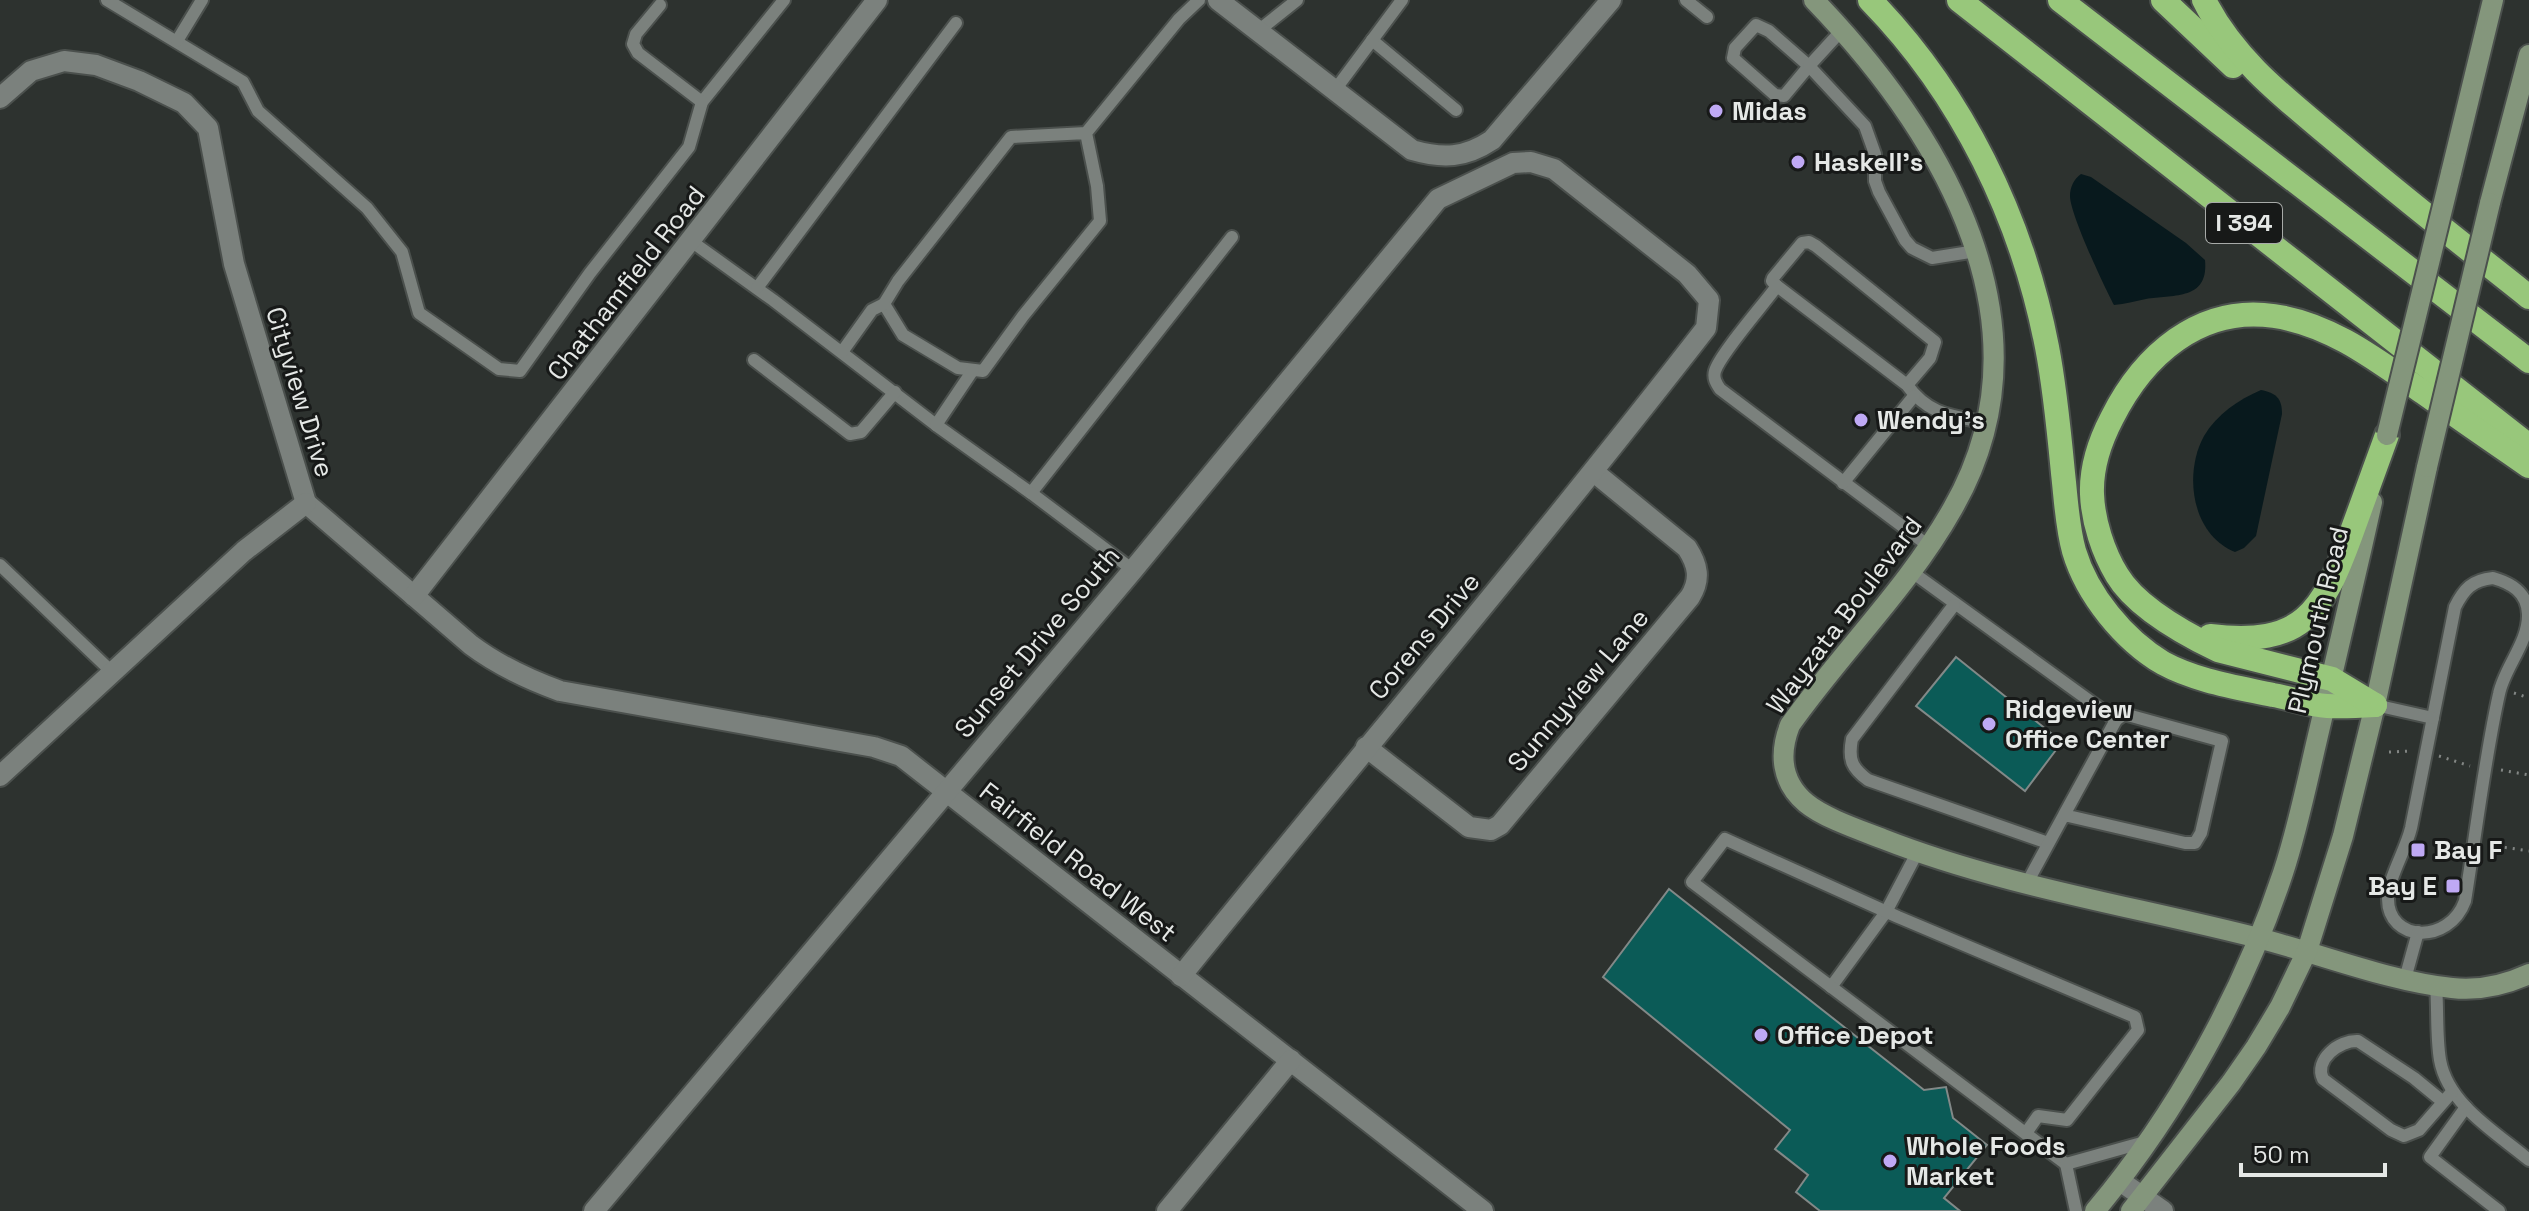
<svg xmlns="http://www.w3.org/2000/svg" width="2529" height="1211" font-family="'Space Grotesk',sans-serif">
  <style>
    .water { fill: #08191d }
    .building { fill: #0b5b57; stroke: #828988; stroke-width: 2 }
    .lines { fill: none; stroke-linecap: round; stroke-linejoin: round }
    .lane-casing { stroke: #4b504d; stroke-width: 16 }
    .street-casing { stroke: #4b504d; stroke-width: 24 }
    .secondary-casing { stroke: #4b504d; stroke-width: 24 }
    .highway-casing { stroke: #4b504d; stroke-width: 28 }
    .path { stroke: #838785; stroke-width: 3; stroke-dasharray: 2 6; stroke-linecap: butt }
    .lane { stroke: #7b817d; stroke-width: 12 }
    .street { stroke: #7b817d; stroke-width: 20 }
    .secondary { stroke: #84967c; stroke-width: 20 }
    .highway { stroke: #98c77b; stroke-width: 24 }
    .secondary-bridge-casing { stroke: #4b504d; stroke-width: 24; stroke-linecap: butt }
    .secondary-bridge { stroke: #84967c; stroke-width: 20 }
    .poi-dot { fill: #bfa9f4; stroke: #171918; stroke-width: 3 }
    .labels { text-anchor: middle; stroke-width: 6; stroke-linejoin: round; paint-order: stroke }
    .shield { fill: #171918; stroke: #a7aaa8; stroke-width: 2 }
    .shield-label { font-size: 24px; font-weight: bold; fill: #e5e8e6 }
    .poi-label { font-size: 26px; font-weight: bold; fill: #e5e8e6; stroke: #171918; text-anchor: start }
    .street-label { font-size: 26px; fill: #e5e8e6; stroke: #171918 }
  </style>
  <rect width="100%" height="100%" fill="#2d322f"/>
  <g class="water">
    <path d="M2081 174 2091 177 2186 243 2205 260C2209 301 2173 294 2146 299 2135 301 2125 304 2114 305 2104 286 2070 214 2070 196 2070 187 2074 179 2081 174Z"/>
    <path d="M2261 390C2276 393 2282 398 2282 414L2256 536 2244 548 2235 552C2192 535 2183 474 2204 436 2217 414 2238 400 2261 390Z"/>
  </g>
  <g class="building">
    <polygon points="1956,657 2062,742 2025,791 1916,706"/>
    <polygon points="1669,889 1924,1090 1946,1087 1953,1118 1987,1145 1944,1198 1960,1211 1820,1211 1796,1192 1808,1175 1775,1149 1790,1130 1603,977"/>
  </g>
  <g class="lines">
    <g class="lane-casing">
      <g id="lane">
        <polyline points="107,0 243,82 258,111 367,208 402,252 419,313 499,369 520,371 590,273 689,147 702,102 784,0"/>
        <polyline points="1686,0 1707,17"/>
        <polyline points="660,5 636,34 633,44 638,53 702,102"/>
        <polygon points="1756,25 1769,31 1809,66 1784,96 1775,95 1733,58 1735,48"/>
        <polyline points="1842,30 1809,66 1865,126 1875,154 1875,181 1879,192 1905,240 1912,248 1932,258 1976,251"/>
        <polyline points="1258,31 1297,0"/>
        <polyline points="1372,40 1456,110"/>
        <polyline points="177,41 202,0"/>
        <polyline points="1335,90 1402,0"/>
        <polyline points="1086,133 1097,186 1100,221 1023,316 983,371 958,368 903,335 884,304 898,281 1011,137 1086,133 1179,19 1199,0"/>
        <polyline points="691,241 773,300 936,425"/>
        <path d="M1777 286C1764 304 1720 354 1715 371 1713 378 1716 383 1720 389L1930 547"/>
        <polyline points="757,288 956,23"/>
        <polyline points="842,352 872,310 884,304"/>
        <polyline points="754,360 850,434 861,432 895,392"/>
        <polyline points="973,370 936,425 1031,493 1232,237"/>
        <path d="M1907 385 1930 358 1935 342 1816 246 1809 242 1802 243 1773 278 1772 281 1777 286 1907 385C1929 416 1954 416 1988 423"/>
        <polyline points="1843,483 1914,396"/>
        <polyline points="1031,493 1133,570"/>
        <polyline points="0,565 112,672"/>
        <polyline points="1912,572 2116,720"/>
        <path d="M2493 578C2511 583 2527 592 2528 614 2529 642 2504 668 2499 694 2484 762 2476 833 2465 901 2449 945 2388 942 2388 899 2388 878 2406 850 2411 828L2455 607C2464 589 2472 580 2493 578Z"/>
        <path d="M1954 605 1852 739C1848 760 1852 768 1868 780L2048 843"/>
        <polyline points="2375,705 2433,718"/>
        <polyline points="2027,883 2064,815 2185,843 2195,843 2201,833 2222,741 2124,714 2116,720 2064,815"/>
        <polyline points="2405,979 2418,932"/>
        <path d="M2436 986C2438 1010 2436 1036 2440 1060 2448 1105 2497 1133 2529 1160"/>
        <polyline points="1831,987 1886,912 1917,853"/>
        <path d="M2442 1101 2414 1078 2358 1041C2339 1040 2314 1060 2323 1079L2391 1130 2404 1136 2419 1130 2452 1092"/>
        <polyline points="2466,1107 2430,1157 2499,1211"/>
        <polyline points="2026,1133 2038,1116 2067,1120 2138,1030 2135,1017 1898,917 1725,839 1692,882 2066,1164"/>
        <polyline points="2076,1211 2066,1164 2145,1142"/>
      </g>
    </g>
    <g class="street-casing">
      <g id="street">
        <path d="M1218 0 1412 150C1443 159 1465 158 1492 140L1611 0"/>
        <polyline points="0,98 31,71 64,61 96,65 139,81 184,103 208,128 234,264 306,503"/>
        <path d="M306 503 471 645C499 666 527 679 560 691L874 747 901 756 1483 1211"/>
        <polyline points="414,596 877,0"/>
        <path d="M1366 747 1469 827 1491 830 1500 825 1690 597C1701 579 1698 565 1687 548L1594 472"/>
        <polyline points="0,776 244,551 306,503"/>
        <polyline points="2120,1181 2163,1211"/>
        <path d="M594 1211 1133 570 1438 199 1513 163 1531 162 1554 169 1687 274 1709 300 1706 328C1536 547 1356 759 1181 976"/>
        <polyline points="1167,1211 1291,1060"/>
      </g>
    </g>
    <g class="secondary-casing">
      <g id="secondary">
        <path d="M1814 0C1943 134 2057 326 1953 508 1908 588 1842 651 1790 725 1779 753 1781 782 1806 803 1824 818 1860 830 1883 839 2003 886 2133 906 2258 938 2321 954 2388 981 2452 988 2479 991 2505 985 2529 974"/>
        <polyline points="2451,173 2493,0"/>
        <polyline points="2490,203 2529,55"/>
        <path d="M2095 1211C2176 1114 2243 994 2283 873 2297 831 2306 787 2316 744 2335 664 2354 583 2372 502"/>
        <polyline points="2131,1211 2231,1083 2256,1047 2280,1007 2307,951 2343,836 2375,705 2427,467"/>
      </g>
    </g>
    <g class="highway-casing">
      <g id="highway">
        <path d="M1870 0C1962 94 2022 218 2047 347 2055 388 2059 431 2063 473 2066 499 2067 526 2074 551 2087 595 2124 640 2163 663 2196 681 2236 687 2273 695 2291 698 2309 705 2327 706 2343 707 2359 706 2375 705"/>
        <polyline points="1959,0 2529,446"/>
        <polyline points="2060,0 2529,361"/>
        <polyline points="2163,0 2233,66"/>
        <path d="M2204 0C2235 62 2290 102 2342 146 2403 198 2466 247 2529 297"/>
        <path d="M2210 636C2303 647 2322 613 2351 534 2363 501 2375 468 2387 435"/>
        <path d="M2375 705 2332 679 2218 650C2185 634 2136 607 2117 575 2103 552 2093 521 2092 494 2091 467 2100 441 2112 418 2143 356 2199 305 2274 316 2331 324 2378 361 2424 393 2459 418 2494 442 2529 466"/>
      </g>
    </g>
    <g class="path">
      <polyline points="2514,693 2529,698"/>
      <polyline points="2389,752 2412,751"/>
      <polyline points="2439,756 2470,766"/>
      <polyline points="2501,770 2529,775"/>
      <polyline points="2489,845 2529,851"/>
    </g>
    <use href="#lane" class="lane"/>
    <use href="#street" class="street"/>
    <use href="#secondary" class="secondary"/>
    <use href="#highway" class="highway"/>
    <g class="secondary-bridge-casing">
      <g id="secondary-bridge">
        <polyline points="2387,435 2451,173"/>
        <polyline points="2427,467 2490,203"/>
      </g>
    </g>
    <use href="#secondary-bridge" class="secondary-bridge"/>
  </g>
  <g class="poi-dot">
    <circle cx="1716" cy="111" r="8"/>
    <circle cx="1798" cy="162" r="8"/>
    <circle cx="1861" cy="420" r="8"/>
    <circle cx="1989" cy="724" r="8"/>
    <rect x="2410" y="842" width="16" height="16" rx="4"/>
    <rect x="2445" y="878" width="16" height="16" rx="4"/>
    <circle cx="1761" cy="1035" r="8"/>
    <circle cx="1890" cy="1161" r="8"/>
  </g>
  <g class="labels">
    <rect class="shield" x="2206" y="203" width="76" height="40" rx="6"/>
    <g class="shield-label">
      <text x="2244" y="231">I 394</text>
    </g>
    <g class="poi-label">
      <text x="1732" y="120">Midas</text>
      <text x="1814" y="171">Haskell's</text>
      <text x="1877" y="429">Wendy's</text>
      <text x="2005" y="718">Ridgeview<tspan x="2005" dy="30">Office Center</tspan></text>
      <text x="2434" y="859">Bay F</text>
      <text x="2437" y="895" text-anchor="end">Bay E</text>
      <text x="1777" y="1044">Office Depot</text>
      <text x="1906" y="1155">Whole Foods<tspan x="1906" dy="30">Market</tspan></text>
    </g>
    <g class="street-label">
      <text transform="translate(626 283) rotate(-52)" y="9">Chathamfield Road</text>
      <text transform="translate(300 392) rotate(73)" y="9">Cityview Drive</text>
      <text transform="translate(1844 615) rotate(-53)" y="9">Wayzata Boulevard</text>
      <text transform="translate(2318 620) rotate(-77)" y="9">Plymouth Road</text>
      <text transform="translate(1424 636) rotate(-50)" y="9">Corens Drive</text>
      <text transform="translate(1037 642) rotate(-50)" y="9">Sunset Drive South</text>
      <text transform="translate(1578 690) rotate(-50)" y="9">Sunnyview Lane</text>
      <text transform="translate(1078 862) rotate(38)" y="9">Fairfield Road West</text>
    </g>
  </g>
  <path d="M2241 1163v12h144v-12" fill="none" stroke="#e5e8e6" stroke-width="4"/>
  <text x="2253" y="1163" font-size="24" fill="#e5e8e6" stroke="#171918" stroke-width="6" paint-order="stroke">50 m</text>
</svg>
